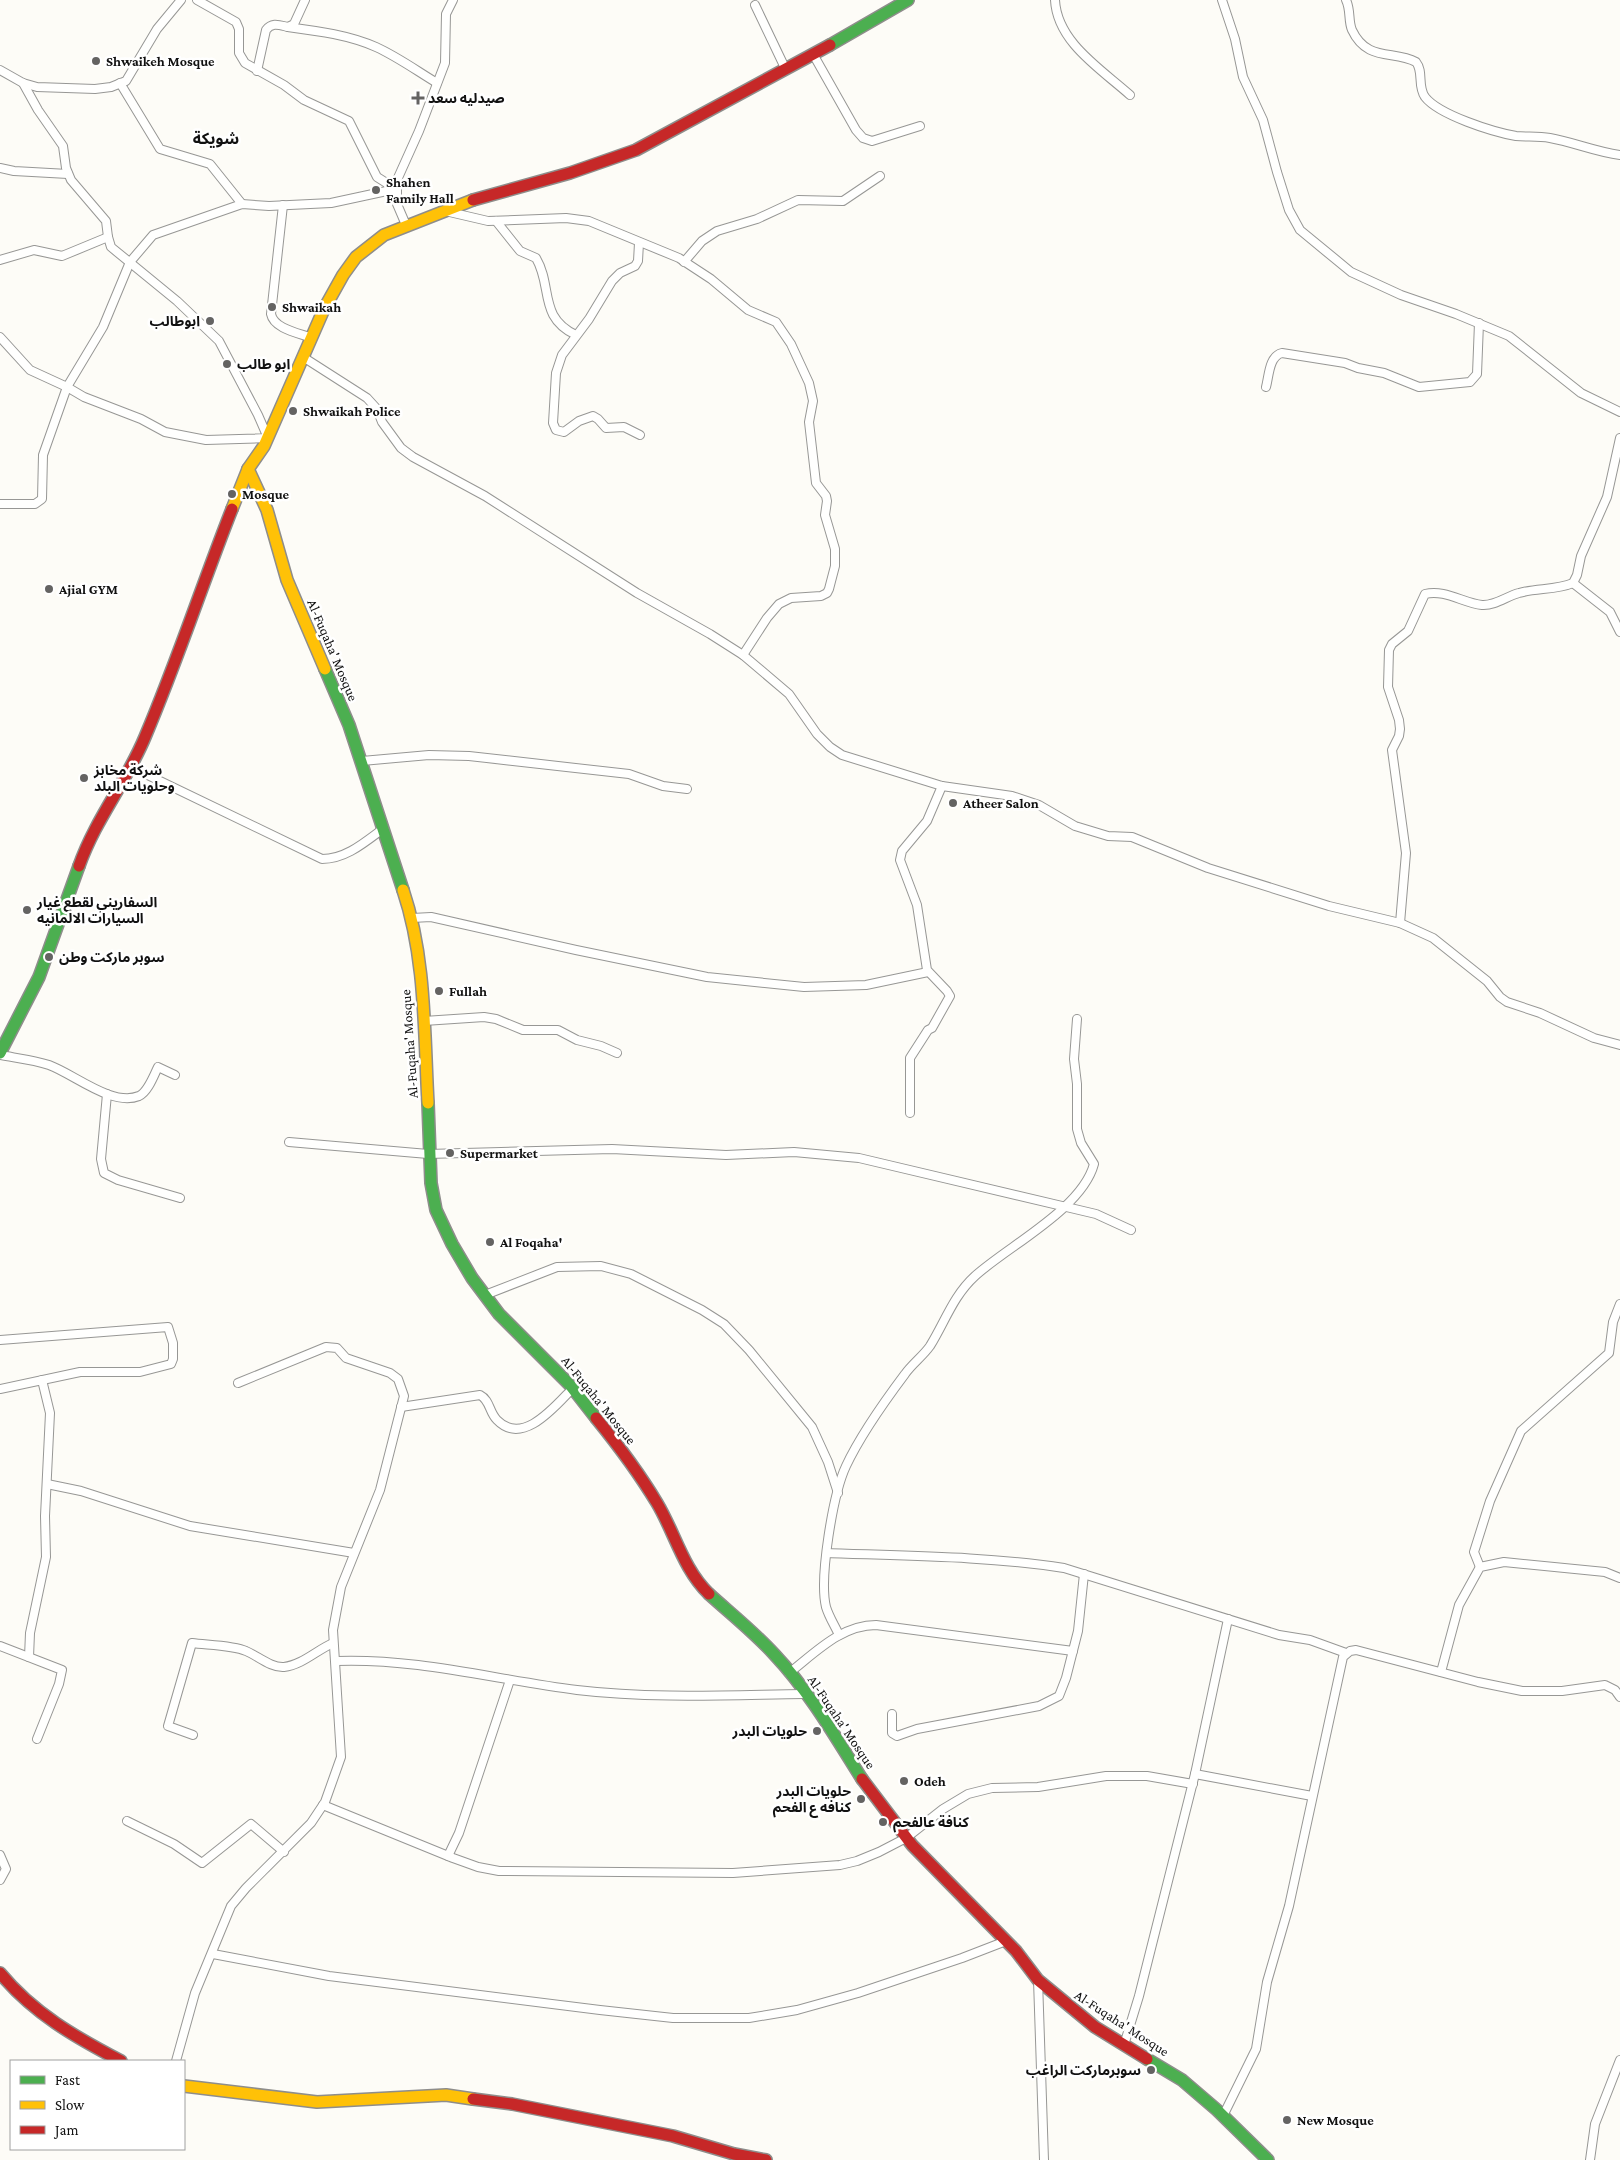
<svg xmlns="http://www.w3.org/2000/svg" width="1620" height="2160" font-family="'Crimson Pro','Noto Sans Arabic',serif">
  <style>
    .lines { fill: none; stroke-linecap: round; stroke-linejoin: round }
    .street-casing { stroke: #979795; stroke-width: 10 }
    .fast-casing { stroke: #8e8d8b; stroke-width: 14 }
    .slow-casing { stroke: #8e8d8b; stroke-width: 14 }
    .jam-casing { stroke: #8e8d8b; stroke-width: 14 }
    .street { stroke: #fffffe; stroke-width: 8 }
    .fast { stroke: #4caf50; stroke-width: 11 }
    .slow { stroke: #ffc107; stroke-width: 11 }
    .jam { stroke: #c62828; stroke-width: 11 }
    .poi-dot { fill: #646362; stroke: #fff; stroke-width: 2 }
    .labels { text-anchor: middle; stroke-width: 5; stroke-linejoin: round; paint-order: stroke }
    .poi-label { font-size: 14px; font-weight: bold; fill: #111; stroke: #fff; text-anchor: start }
    .street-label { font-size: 14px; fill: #111; stroke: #fff }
    .quarter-label { font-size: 16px; font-weight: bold; fill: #111; stroke: #fff }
  </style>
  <rect width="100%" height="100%" fill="#fdfcf7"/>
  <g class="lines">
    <g class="street-casing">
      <g id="street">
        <polyline points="197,0 236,22 239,29 239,53 245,63 284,85 304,100 349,121 377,177 396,189"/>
        <path d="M1055 0C1057 42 1101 69 1130 95"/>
        <polyline points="1222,0 1235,39 1243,77 1263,120 1277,172 1289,210 1300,230 1351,272 1401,295 1456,314 1509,336 1581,393 1620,412"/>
        <path d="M1346 0C1351 10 1348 21 1352 30 1367 62 1393 50 1416 62 1424 72 1417 86 1425 97 1439 115 1493 132 1516 136 1527 137 1538 136 1550 138 1573 142 1596 152 1620 155"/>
        <polyline points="755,5 786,70"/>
        <path d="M288 27C318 31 349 35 376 47 398 57 417 71 437 83"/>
        <polyline points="813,54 856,130 863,138 872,141 920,126"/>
        <polyline points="0,70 23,83 37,87 95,89 111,87 126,81 157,29 181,0"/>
        <path d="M257 71 266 30C272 22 279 25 288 27L294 24 305 0"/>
        <polyline points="120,83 160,149 210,164 242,204"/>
        <polyline points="0,168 14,171 68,174"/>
        <path d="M283 205 271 314C274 329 299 333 312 338"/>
        <polyline points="445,211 488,221 566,218 589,221 679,258 711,279 748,310 776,322 791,344 809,383 813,401 809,422 816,483 826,496 827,501 825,515 835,549 835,566 829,589 827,593 821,596 791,598 779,604 767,618 743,655"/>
        <path d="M496 221 520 251 536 258C553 287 538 317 576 335"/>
        <polyline points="406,225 397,204 397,180 419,131 445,63 446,14 453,0"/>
        <polyline points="639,243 638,261 635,266 620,273 612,281 589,319 562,355 556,373 553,423 556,430 564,432 579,421 593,416 598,419 606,428 624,427 640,435"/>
        <polyline points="0,260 34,250 62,256 108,237"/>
        <polyline points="684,262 702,241 717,231 757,219 798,200 843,201 880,176"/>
        <polyline points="0,337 30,370 67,387 84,397 141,419 165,432 206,440 268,438 258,415 219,341 177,301 111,247 108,237 106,221 71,180 66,168 63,146 38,110 23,83"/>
        <polyline points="303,357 367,398 377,409 382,422 401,448 413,457 485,496 637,593 710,634 743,655 789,694 817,734 830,747 842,755 942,786 1012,796 1039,805 1075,826 1108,836 1132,837 1208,868 1329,906 1400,923 1433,938 1487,981 1500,997 1507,1002 1540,1013 1594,1038 1620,1045"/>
        <path d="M1266 387C1269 376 1269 356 1282 353L1345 363 1358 368 1384 373 1419 387 1470 382 1477 374 1479 323"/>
        <polyline points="0,504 35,504 42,499 43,455 67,387 103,327 130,262 153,235 242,204 269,206 331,203 396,189"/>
        <polyline points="1573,583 1610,612 1620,632"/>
        <polyline points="362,761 429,755 469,756 629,774 663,786 687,789"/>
        <path d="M131 767 322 859C346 859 365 842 384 828"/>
        <polyline points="412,918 431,917 576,950 707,977 804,987 866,985 928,972"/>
        <path d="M1400 923 1406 853 1392 750 1399 736 1400 729 1399 720 1388 687 1389 650 1392 644 1408 631 1425 594C1445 589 1463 603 1482 605 1495 606 1507 596 1519 593 1536 588 1557 590 1573 583L1577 575 1581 556 1607 497 1620 438"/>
        <polyline points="424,1021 484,1017 496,1019 523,1030 558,1030 577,1040 601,1046 617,1053"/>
        <path d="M0 1055C16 1058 34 1060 49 1065 74 1074 112 1107 139 1096 148 1092 154 1075 158 1067L175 1075"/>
        <polyline points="107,1094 101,1159 104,1173 118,1180 180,1198"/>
        <polyline points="910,1113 910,1058 928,1030 932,1028 950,996 947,991 927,970 917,905 900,860 902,851 927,821 942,786"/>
        <polyline points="289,1142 428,1154 612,1149 726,1155 794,1152 859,1158 1096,1214 1131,1230"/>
        <polyline points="485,1295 557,1267 601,1266 631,1274 702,1310 724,1324 749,1350 812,1427 828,1462 838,1493"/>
        <polyline points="0,1340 168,1327 173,1343 173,1359 171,1364 140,1372 80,1372 0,1389"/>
        <path d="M401 1407 480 1395C490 1400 489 1412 497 1420 523 1447 556 1405 573 1388"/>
        <polyline points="47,1484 81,1491 190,1526 354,1553"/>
        <path d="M827 1553C906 1556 986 1556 1064 1568L1279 1635 1310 1640 1346 1653"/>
        <polyline points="1480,1567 1474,1552 1490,1501 1521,1431 1609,1353 1613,1322 1620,1304"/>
        <path d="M839 1635C835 1626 829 1617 826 1607 819 1578 833 1494 846 1466 861 1434 884 1402 905 1374 912 1364 923 1356 930 1346 945 1322 953 1296 975 1276 1008 1246 1082 1209 1094 1164L1081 1143 1077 1129V1084L1074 1059 1077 1019"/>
        <polyline points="0,1646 62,1670 59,1684 37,1739"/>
        <polyline points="29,1657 30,1633 46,1557 45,1516 50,1413 42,1380"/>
        <path d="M336 1661C419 1658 496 1680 577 1690 653 1699 729 1695 805 1694"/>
        <polyline points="1441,1672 1459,1605 1480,1567 1504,1562 1605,1572 1620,1578"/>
        <path d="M789 1673C815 1653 841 1625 876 1625L1073 1651"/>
        <polyline points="892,1714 892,1733 897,1736 917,1729 1039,1706 1059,1696 1066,1678 1078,1631 1084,1574"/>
        <path d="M193 1735 168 1726 192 1643C207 1645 233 1645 246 1651 258 1656 271 1668 284 1667 302 1665 317 1650 333 1643"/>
        <polyline points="1195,1774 1312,1796"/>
        <polyline points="323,1805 453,1858 478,1867 499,1871 733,1873 840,1865 857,1861 879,1852 906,1838 943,1809 968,1794 992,1788 1038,1787 1106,1776 1147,1776 1193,1784"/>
        <polyline points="127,1821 174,1844 202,1863 251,1824 284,1852"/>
        <polyline points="0,1855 6,1869 0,1880"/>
        <polyline points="448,1856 459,1833 510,1680"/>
        <polyline points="213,1954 329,1976 600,2010 673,2018 749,2018 797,2010 858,1993 962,1958 1006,1941"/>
        <polyline points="1038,1980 1044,2160"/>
        <polyline points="1124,2045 1139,1996 1195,1774 1228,1619"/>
        <polyline points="176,2061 195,1993 231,1906 246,1888 311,1823 325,1802 341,1757 333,1630 341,1587 380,1490 404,1396 398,1379 390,1373 346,1358 337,1348 326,1347 238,1383"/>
        <polyline points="1223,2116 1256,2049 1267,1982 1289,1906 1343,1657 1350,1651 1356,1650 1478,1682 1522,1691 1562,1691 1605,1685 1615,1690 1620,1697"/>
        <polyline points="1590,2160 1595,2124 1620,2060"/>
      </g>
    </g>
    <g class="fast-casing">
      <g id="fast">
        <polyline points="830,45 908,0"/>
        <polyline points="325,669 349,725 403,890"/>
        <polyline points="0,1053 39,977 79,866"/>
        <polyline points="428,1103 431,1183 436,1210 452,1244 472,1278 499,1314 571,1386 596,1418"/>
        <path d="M709 1594C730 1613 754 1632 774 1654 809 1691 835 1736 862 1779"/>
        <polyline points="1147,2059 1182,2080 1217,2110 1268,2160"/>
      </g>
    </g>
    <g class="slow-casing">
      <g id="slow">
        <polyline points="248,469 267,510 287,580 325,669"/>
        <polyline points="232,509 248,469 264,446 324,309 343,275 356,257 384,235 473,200"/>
        <path d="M403 890C426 958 424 1032 428 1103"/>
        <polyline points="184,2086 317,2102 446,2095 473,2099"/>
      </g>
    </g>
    <g class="jam-casing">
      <g id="jam">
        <polyline points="473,200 570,173 636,150 830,45"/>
        <path d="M79 866C96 818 126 783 145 737 177 662 202 585 232 509"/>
        <path d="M596 1418C618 1445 639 1473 657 1503 675 1533 683 1569 709 1594"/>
        <polyline points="862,1779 912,1845 1016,1951 1038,1980 1095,2027 1147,2059"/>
        <path d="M0 1973C33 2013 75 2037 121 2061"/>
        <polyline points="473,2099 512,2104 673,2136 734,2154 766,2160"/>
      </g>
    </g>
    <use href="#street" class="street"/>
    <use href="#fast" class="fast"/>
    <use href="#slow" class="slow"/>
    <use href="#jam" class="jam"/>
  </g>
  <g class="poi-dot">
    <circle cx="96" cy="61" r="5"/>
    <path d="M415.5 90.5h5v5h5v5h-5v5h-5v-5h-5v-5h5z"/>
    <circle cx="376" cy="190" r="5"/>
    <circle cx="272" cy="307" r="5"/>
    <circle cx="210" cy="321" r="5"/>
    <circle cx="227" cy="364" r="5"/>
    <circle cx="293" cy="411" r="5"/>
    <circle cx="232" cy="494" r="5"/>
    <circle cx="49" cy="589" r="5"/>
    <circle cx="84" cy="778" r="5"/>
    <circle cx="953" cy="803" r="5"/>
    <circle cx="27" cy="910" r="5"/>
    <circle cx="49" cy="957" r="5"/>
    <circle cx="439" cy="991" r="5"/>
    <circle cx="450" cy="1153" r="5"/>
    <circle cx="490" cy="1242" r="5"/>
    <circle cx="817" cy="1731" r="5"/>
    <circle cx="904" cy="1781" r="5"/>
    <circle cx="861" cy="1799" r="5"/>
    <circle cx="883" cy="1822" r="5"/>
    <circle cx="1151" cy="2070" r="5"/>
    <circle cx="1287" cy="2120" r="5"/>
  </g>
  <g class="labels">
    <g class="poi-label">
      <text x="106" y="66">Shwaikeh Mosque</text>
      <text x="428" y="103">صيدليه سعد</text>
      <text x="386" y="187">Shahen<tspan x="386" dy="16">Family Hall</tspan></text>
      <text x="282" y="312">Shwaikah</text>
      <text x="200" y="326" text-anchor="end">ابوطالب</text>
      <text x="237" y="369">ابو طالب</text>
      <text x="303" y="416">Shwaikah Police</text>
      <text x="242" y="499">Mosque</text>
      <text x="59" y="594">Ajial GYM</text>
      <text x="94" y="775">شركة مخابز<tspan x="94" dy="16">وحلويات البلد</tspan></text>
      <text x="963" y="808">Atheer Salon</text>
      <text x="37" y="907">السفاريني لقطع غيار<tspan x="37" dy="16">السيارات الالمانيه</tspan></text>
      <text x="59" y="962">سوبر ماركت وطن</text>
      <text x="449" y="996">Fullah</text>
      <text x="460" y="1158">Supermarket</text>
      <text x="500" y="1247">Al Foqaha'</text>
      <text x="807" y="1736" text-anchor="end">حلويات البدر</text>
      <text x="914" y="1786">Odeh</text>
      <text x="851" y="1796" text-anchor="end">حلويات البدر<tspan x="851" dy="16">كنافه ع الفحم</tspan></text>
      <text x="893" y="1827">كنافة عالفحم</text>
      <text x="1141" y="2075" text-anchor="end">سوبرماركت الراغب</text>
      <text x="1297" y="2125">New Mosque</text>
    </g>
    <g class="street-label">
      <text transform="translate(333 650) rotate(67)" y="5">Al-Fuqaha' Mosque</text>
      <text transform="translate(409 1044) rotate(-94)" y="5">Al-Fuqaha' Mosque</text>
      <text transform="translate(599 1400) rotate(51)" y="5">Al-Fuqaha' Mosque</text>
      <text transform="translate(842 1722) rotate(56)" y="5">Al-Fuqaha' Mosque</text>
      <text transform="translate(1122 2023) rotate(33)" y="5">Al-Fuqaha' Mosque</text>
    </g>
    <g class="quarter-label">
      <text x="216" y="144">شويكة</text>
    </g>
  </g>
  <rect x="10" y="2060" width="175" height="90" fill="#ffffff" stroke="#a0a0a0"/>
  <rect x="20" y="2076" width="25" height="8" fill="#4caf50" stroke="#a0a0a0"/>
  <text x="55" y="2085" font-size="15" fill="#111111">Fast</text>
  <rect x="20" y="2101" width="25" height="8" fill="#ffc107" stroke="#a0a0a0"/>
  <text x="55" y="2110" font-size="15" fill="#111111">Slow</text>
  <rect x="20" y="2126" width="25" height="8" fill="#c62828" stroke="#a0a0a0"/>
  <text x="55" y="2135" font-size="15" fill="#111111">Jam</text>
</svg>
